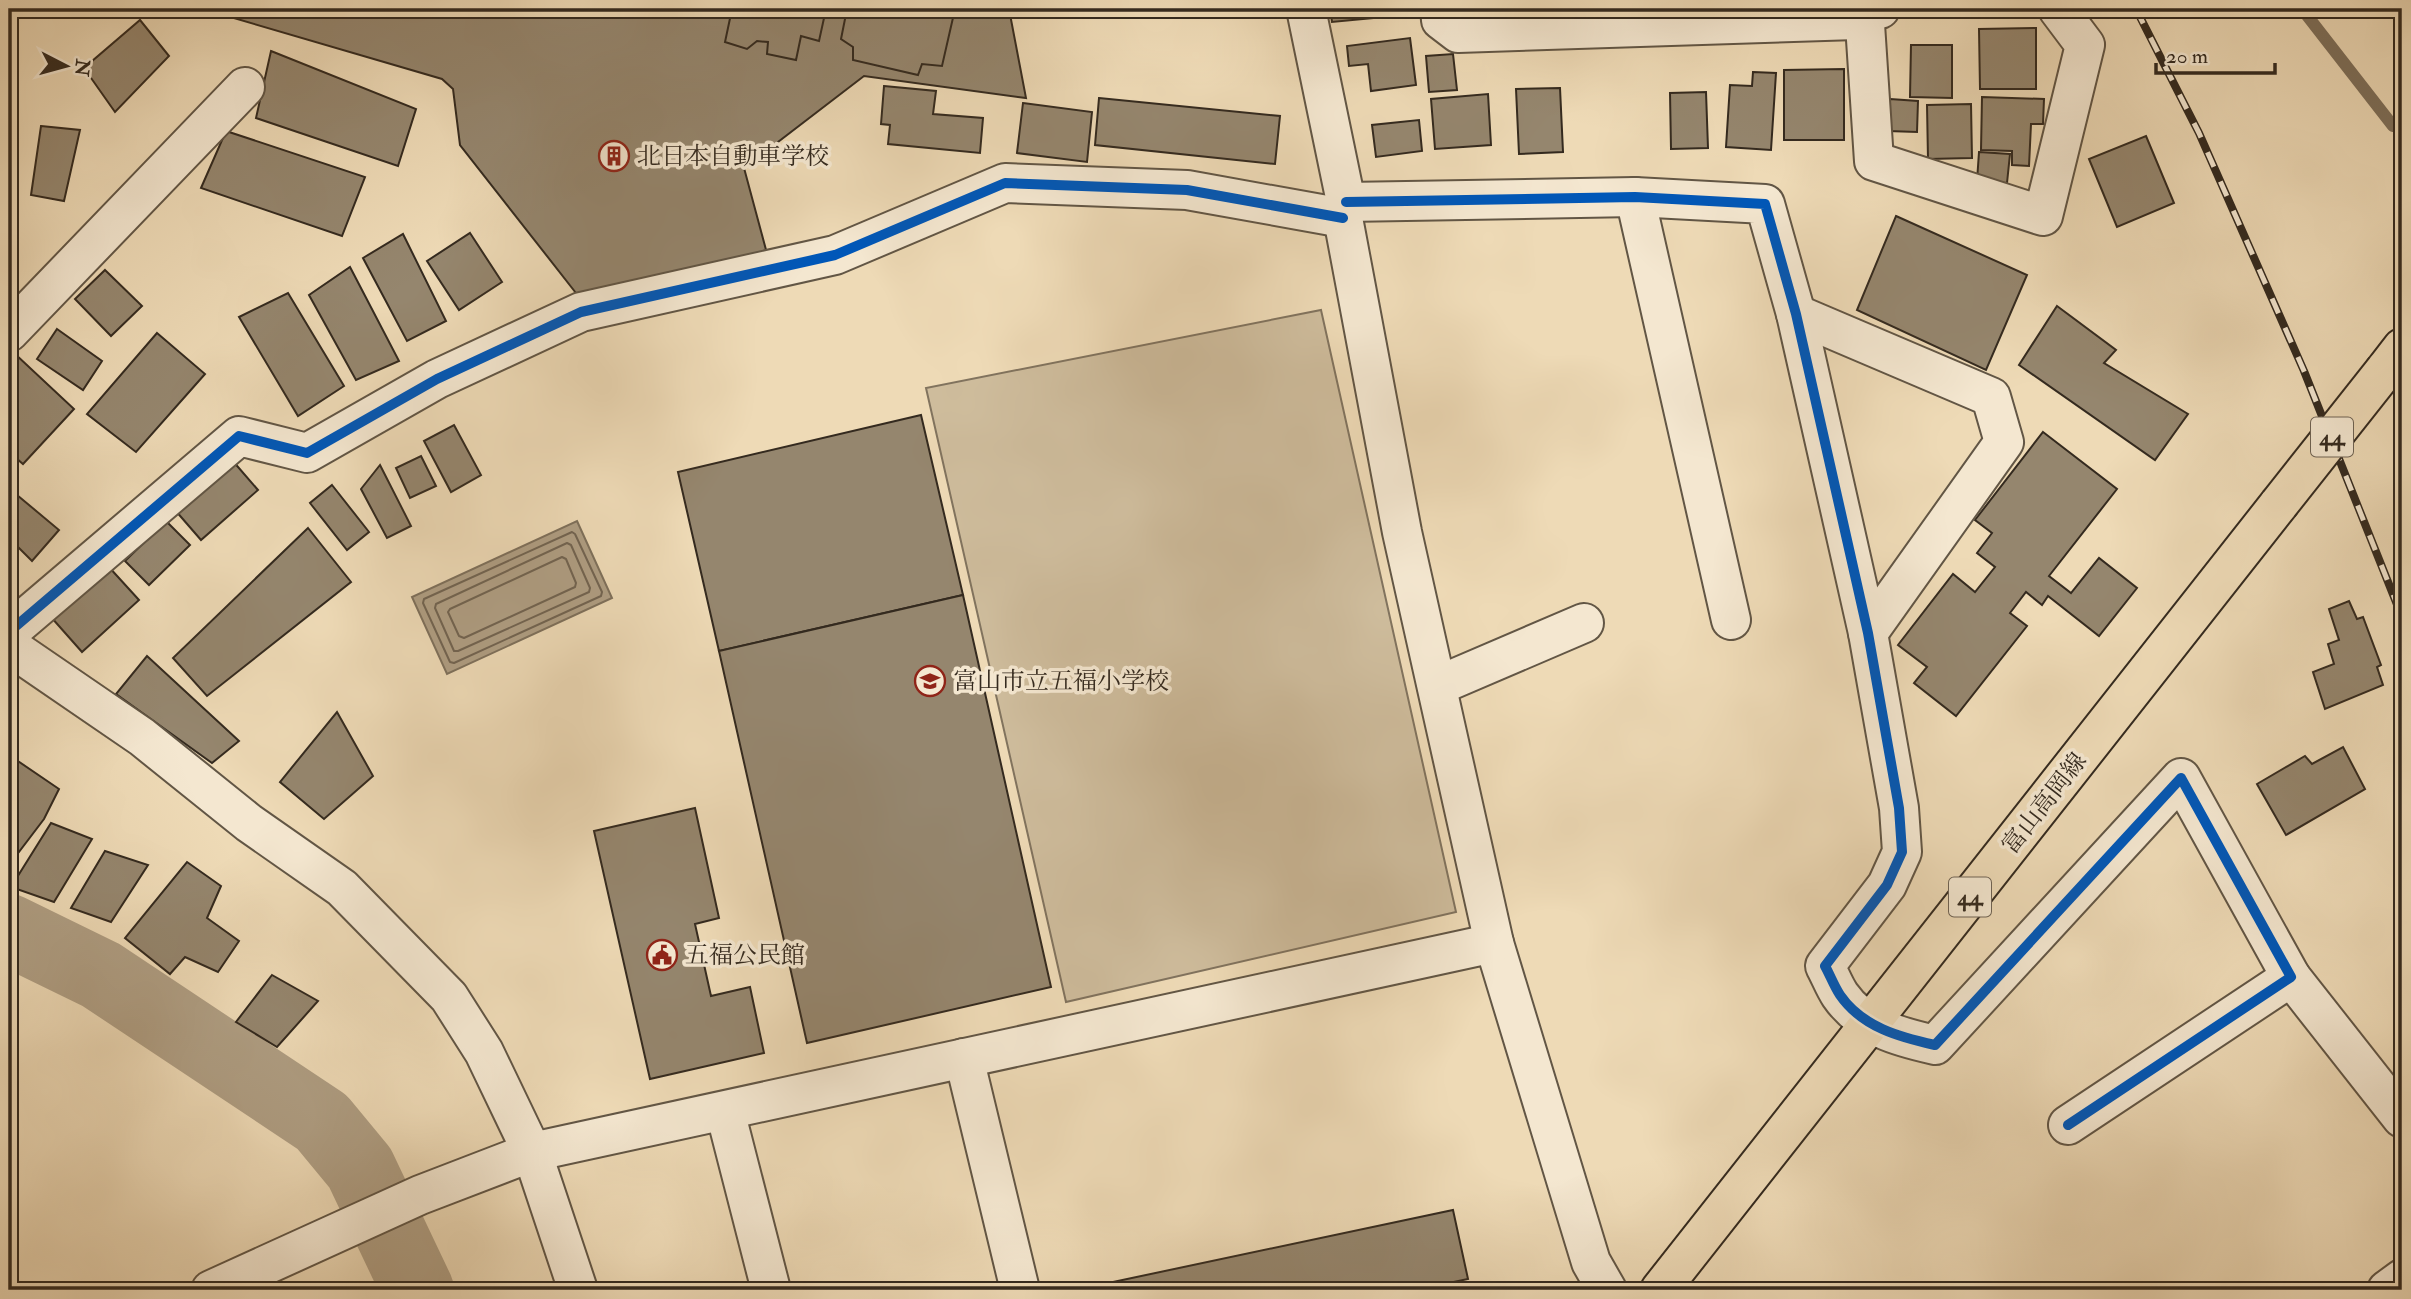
<svg xmlns="http://www.w3.org/2000/svg" width="2411" height="1299" font-family="'IM FELL Double Pica','Noto Serif JP',serif">
  <style>
    .green { fill: #cebc9c; stroke: #81735e; stroke-width: 2 }
    .water { fill: #af9e83; stroke: #7e705b; stroke-width: 2 }
    .lines { fill: none; stroke-linecap: round; stroke-linejoin: round }
    .shore { stroke: #726451; stroke-width: 2 }
    .stream { stroke: #7e705b; stroke-width: 12 }
    .river { stroke: #af9e83; stroke-width: 72 }
    .building { fill: #95866e; stroke: #342a1f; stroke-width: 2 }
    .minor-casing { stroke: #625645; stroke-width: 42 }
    .major-casing { stroke: #342a1f; stroke-width: 42 }
    .minor { stroke: #f4e7d0; stroke-width: 38 }
    .major { stroke: #eedab6; stroke-width: 38 }
    .rail-casing { stroke: #342a1f; stroke-width: 8 }
    .rail { stroke: #f4e7d0; stroke-width: 5; stroke-dasharray: 16; stroke-linecap: butt }
    .major-bridge-casing { stroke: #342a1f; stroke-width: 42; stroke-linecap: butt }
    .major-bridge { stroke: #eedab6; stroke-width: 38 }
    .cycleway-casing { stroke: #f4e7d0; stroke-width: 15 }
    .cycleway { stroke: #0057b8; stroke-width: 10 }
    .labels { text-anchor: middle; stroke-width: 7; stroke-linejoin: round; paint-order: stroke }
    .shield { fill: #f4e7d0; stroke: #6e6354; stroke-width: 2 }
    .shield-label { font-size: 23px; font-weight: bold; fill: #342a1f }
    .poi-label { font-size: 24px; fill: #342a1f; stroke: #f4e7d0; text-anchor: start }
    .street-label { font-size: 24px; fill: #342a1f; stroke: #f4e7d0 }
  </style>
  <rect width="100%" height="100%" fill="#eedab6"/>
  <filter id="stains"><feTurbulence type="fractalNoise" baseFrequency=".00286" numOctaves="4"/><feColorMatrix values="0 0 0 0 .2 0 0 0 0 .09 0 0 0 0 .02 0 0 0 .5 -.17"/></filter>
  <radialGradient id="worn" r=".72"><stop offset=".6" stop-color="#630" stop-opacity="0"/><stop offset="1" stop-color="#630" stop-opacity=".3"/></radialGradient>
  <polygon class="green" points="1321,310 1456,912 1066,1002 926,388"/>
  <polygon class="water" points="577,521 612,598 447,674 412,597"/>
  <g class="lines">
    <g class="shore">
      <polygon points="572,532 575,534 602,592 601,596 454,663 450,662 423,603 424,599"/>
      <polygon points="567,543 571,545 590,588 589,592 458,651 454,651 435,608 436,604"/>
      <polygon points="562,557 566,559 576,583 575,587 464,638 459,636 448,612 450,609"/>
    </g>
    <polyline class="stream" points="2302,9 2393,126"/>
    <polyline class="river" points="9,930 101,975 322,1122 360,1168 418,1290"/>
  </g>
  <g class="building">
    <polygon points="203,9 1009,9 1026,98 864,76 744,168 769,261 583,302 460,145 453,89 442,79"/>
    <polygon points="732,9 826,9 819,41 801,36 796,60 767,54 768,42 757,41 747,49 725,42"/>
    <polygon points="847,9 955,9 942,66 922,64 918,75 853,60 853,47 841,39"/>
    <polygon points="1330,9 1394,9 1394,16 1332,22"/>
    <polygon points="1476,9 1538,9 1538,14 1477,15"/>
    <polygon points="140,20 169,56 115,112 84,68"/>
    <polygon points="2036,28 2036,89 1980,89 1979,29"/>
    <polygon points="1410,38 1416,85 1371,91 1368,64 1349,66 1347,46"/>
    <polygon points="1911,45 1952,45 1952,98 1910,97"/>
    <polygon points="271,51 416,109 398,166 256,118"/>
    <polygon points="1453,54 1457,90 1429,92 1426,56"/>
    <polygon points="1844,69 1844,140 1784,140 1784,70"/>
    <polygon points="1753,72 1776,73 1771,150 1726,147 1730,85 1752,86"/>
    <polygon points="884,86 936,91 933,114 983,118 980,153 888,144 890,125 881,124"/>
    <polygon points="1560,88 1563,152 1519,154 1516,89"/>
    <polygon points="1706,92 1708,148 1671,149 1670,93"/>
    <polygon points="1488,94 1491,145 1435,149 1431,99"/>
    <polygon points="1982,97 2044,99 2043,124 2031,124 2029,166 2012,165 2012,151 1981,150"/>
    <polygon points="1099,98 1280,116 1275,164 1095,145"/>
    <polygon points="1890,99 1918,101 1917,132 1888,131"/>
    <polygon points="1023,103 1092,112 1087,162 1017,153"/>
    <polygon points="1971,104 1972,158 1928,159 1927,105"/>
    <polygon points="1419,120 1422,151 1376,157 1372,125"/>
    <polygon points="41,126 80,130 64,201 31,195"/>
    <polygon points="226,131 365,177 342,236 201,188"/>
    <polygon points="2146,136 2174,203 2117,227 2089,159"/>
    <polygon points="1979,152 2010,154 2007,183 1977,181"/>
    <polygon points="1896,216 2027,275 1986,370 1857,310"/>
    <polygon points="470,233 502,282 459,310 427,261"/>
    <polygon points="403,234 446,321 407,341 363,258"/>
    <polygon points="350,267 399,361 356,380 309,295"/>
    <polygon points="105,270 142,306 111,336 75,299"/>
    <polygon points="288,293 344,386 298,416 239,317"/>
    <polygon points="2057,306 2116,350 2104,363 2188,414 2155,460 2019,365"/>
    <polygon points="57,329 102,361 83,390 37,359"/>
    <polygon points="157,333 205,374 136,452 87,414"/>
    <polygon points="14,353 74,409 23,464 9,452 9,416 16,409 9,402 9,358"/>
    <polygon points="921,415 963,595 719,651 678,472"/>
    <polygon points="454,425 481,475 451,492 424,441"/>
    <polygon points="2043,432 2117,489 2049,576 2071,593 2099,558 2137,588 2099,636 2048,596 2042,605 2026,592 2010,613 2027,626 1956,716 1914,683 1927,667 1898,645 1953,574 1975,592 1995,567 1977,553 1992,533 1975,520"/>
    <polygon points="421,456 436,486 410,498 396,468"/>
    <polygon points="232,460 258,490 201,540 175,510"/>
    <polygon points="380,465 411,526 387,538 361,489"/>
    <polygon points="332,485 369,532 347,550 310,503"/>
    <polygon points="11,490 59,530 32,561 9,538 9,493"/>
    <polygon points="166,521 190,545 149,585 125,561"/>
    <polygon points="308,528 351,582 207,696 173,658"/>
    <polygon points="108,566 139,600 82,652 51,617"/>
    <polygon points="963,595 1051,987 807,1043 719,651"/>
    <polygon points="2349,601 2357,619 2363,617 2381,665 2377,667 2383,685 2325,709 2313,672 2334,664 2328,644 2339,640 2329,609"/>
    <polygon points="147,656 239,741 212,763 116,694"/>
    <polygon points="337,712 373,776 324,819 280,782"/>
    <polygon points="2343,747 2365,789 2286,835 2257,784 2305,756 2312,764"/>
    <polygon points="9,755 59,789 44,819 9,865"/>
    <polygon points="695,808 719,918 695,924 711,996 750,987 764,1053 650,1079 594,831"/>
    <polygon points="51,823 92,839 54,902 11,887"/>
    <polygon points="105,851 148,865 111,922 71,908"/>
    <polygon points="187,862 221,886 207,918 239,941 218,972 185,957 170,974 125,938"/>
    <polygon points="272,975 318,1001 277,1047 236,1022"/>
    <polygon points="1453,1210 1468,1279 1415,1290 1095,1290 1094,1286"/>
  </g>
  <g class="lines">
    <g class="minor-casing">
      <g id="minor">
        <polyline points="1306,9 1346,202 1343,218 1402,532 1494,943 1591,1262 1607,1290"/>
        <polyline points="1440,9 1441,20 1458,33 1856,20 1869,9 1880,9"/>
        <polyline points="1864,9 1874,161 2043,216 2085,45 2058,9"/>
        <polyline points="1635,197 1731,620"/>
        <path d="M1346 202 1635 197 1765 204 1796 314 1868 633 1899 808 1902 852 1887 885 1825 966C1830 975 1834 986 1840 995 1862 1027 1899 1037 1935 1045L2181 778 2291 977 2068 1125"/>
        <polyline points="1796,314 1991,397 2004,442 1868,633"/>
        <polyline points="9,332 245,87"/>
        <polyline points="9,632 239,436 307,453 437,379 581,312 835,255 1005,183 1187,190 1343,218"/>
        <polyline points="9,646 142,737 249,823 342,888 449,997 484,1052 532,1152 578,1290"/>
        <polyline points="1437,686 1584,623"/>
        <polyline points="2291,977 2402,1118"/>
        <polyline points="964,1058 1020,1290"/>
        <polyline points="725,1111 771,1290"/>
        <polyline points="211,1290 420,1195 532,1152 1494,943"/>
        <polyline points="2387,1290 2402,1279"/>
      </g>
    </g>
    <g class="major-casing">
      <g id="major">
        <polyline points="2385,370 2402,348"/>
        <polyline points="1660,1290 2279,504"/>
      </g>
    </g>
    <use href="#minor" class="minor"/>
    <use href="#major" class="major"/>
    <g class="rail-casing">
      <polyline id="rail" points="2136,9 2199,133 2304,371 2402,617"/>
    </g>
    <use href="#rail" class="rail"/>
    <g class="major-bridge-casing">
      <polyline id="major-bridge" points="2279,504 2385,370"/>
    </g>
    <use href="#major-bridge" class="major-bridge"/>
    <g class="cycleway-casing">
      <g id="cycleway">
        <path d="M1346 202 1635 197 1765 204 1796 314 1868 633 1899 808 1902 852 1887 885 1825 966C1830 975 1834 986 1840 995 1862 1027 1899 1037 1935 1045L2181 778 2291 977 2068 1125"/>
        <polyline points="9,632 239,436 307,453 437,379 581,312 835,255 1005,183 1187,190 1343,218"/>
      </g>
    </g>
    <use href="#cycleway" class="cycleway"/>
  </g>
  <defs>
    <g id="building-ring" transform="scale(1.575)"><circle r="9.5" fill="#f4e7d0" stroke="#8f2418" stroke-width="1.5"/><path d="M-4-6H4V6H1V3H-1V6H-4ZM-2.5-4.3h1.7v1.8h-1.7ZM.8-4.3h1.7v1.8H.8ZM-2.5-1h1.7V.8h-1.7ZM.8-1h1.7V.8H.8Z" fill="#8f2418"/></g>
    <g id="school-ring" transform="scale(1.575)"><circle r="9.5" fill="#f4e7d0" stroke="#8f2418" stroke-width="1.5"/><path d="M0-5L7-2L0 1L-7-2ZM-4 1L0 2.5L4 1V4Q0 6-4 4Z" fill="#8f2418"/></g>
    <g id="civic-ring" transform="scale(1.575)"><circle r="9.5" fill="#f4e7d0" stroke="#8f2418" stroke-width="1.5"/><path d="M-.6-6.5H3V-4.5H.6V-3L4-1V1h2V6H-6V1h2V-1L-.6-3ZM-1.2 2.5V6h2.4V2.5Z" fill="#8f2418"/></g>
  </defs>
  <g fill-rule="evenodd">
    <use href="#building-ring" x="614" y="156"/>
    <use href="#school-ring" x="930" y="681"/>
    <use href="#civic-ring" x="662" y="955"/>
  </g>
  <g class="labels">
    <g class="shield">
      <rect x="2311" y="417.5" width="42" height="39" rx="5"/>
      <rect x="1949" y="877.5" width="42" height="39" rx="5"/>
    </g>
    <g class="shield-label">
      <text x="2332" y="445">44</text>
      <text x="1970" y="905">44</text>
    </g>
    <g class="poi-label">
      <text x="637" y="164">北日本自動車学校</text>
      <text x="953" y="689">富山市立五福小学校</text>
      <text x="685" y="963">五福公民館</text>
    </g>
    <g class="street-label">
      <text transform="translate(2044 803) rotate(-52)" y="8">富山高岡線</text>
    </g>
  </g>
  <rect width="2411" height="1299" fill="none" stroke="#eedab6" stroke-width="35"/>
  <rect x="10" y="10" width="2390" height="1278" fill="none" stroke="#342a1f" stroke-width="3.5"/>
  <rect x="18" y="18" width="2376" height="1264" fill="none" stroke="#342a1f" stroke-width="2"/>
  <g transform="translate(66 66) rotate(96)" stroke="#f4e7d0" stroke-width="5" paint-order="stroke">
  <path d="M0-5L12 26L0 18L-12 26Z" fill="#342a1f"/>
  <text y="-10" font-size="19" font-weight="bold" text-anchor="middle" fill="#342a1f">N</text>
  </g>
  <path d="M2156 63v10h119v-10" fill="none" stroke="#342a1f" stroke-width="3.5"/>
  <text x="2166" y="63" font-size="21" fill="#342a1f" stroke="#f4e7d0" stroke-width="5" paint-order="stroke">20 m</text>
  <rect width="100%" height="100%" filter="url(#stains)"/>
  <rect width="100%" height="100%" fill="url(#worn)"/>
</svg>
